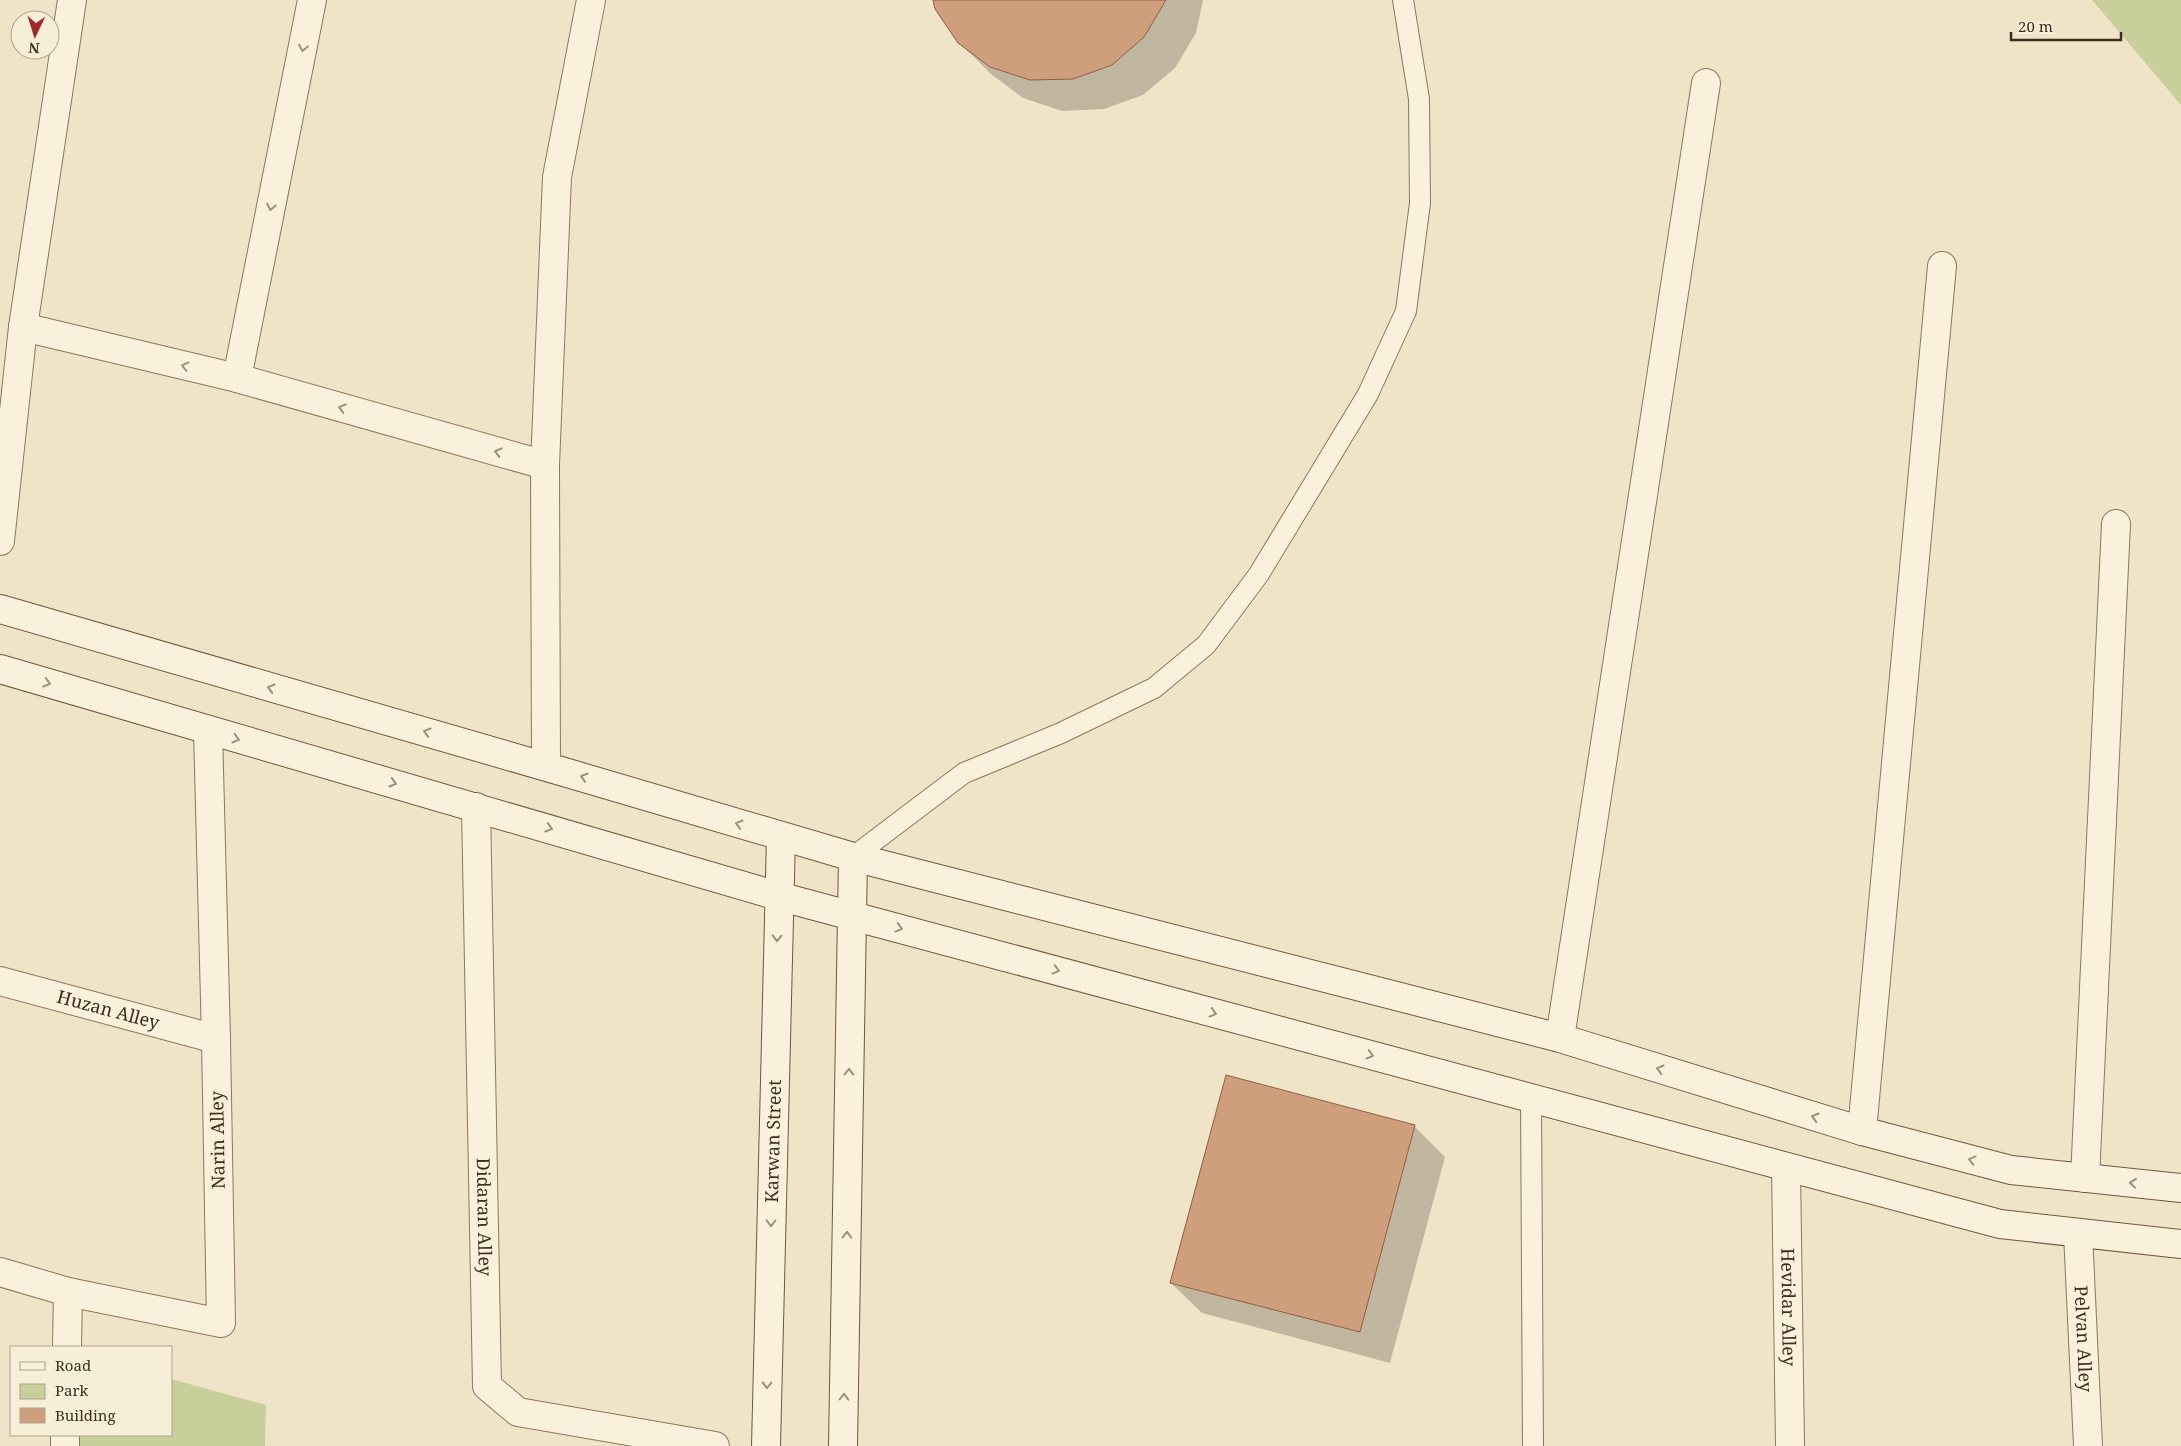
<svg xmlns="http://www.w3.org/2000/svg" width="2181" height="1446" font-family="'Noto Serif',serif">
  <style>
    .green { fill: #c9cf9b }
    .shadow { fill: #0003 }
    .building { fill: #cf9f7d; stroke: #8d5f41 }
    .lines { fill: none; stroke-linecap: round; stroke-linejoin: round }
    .lane-casing { stroke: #8d765c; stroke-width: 22 }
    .street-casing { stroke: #8d765c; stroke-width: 30 }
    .secondary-casing { stroke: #6f573f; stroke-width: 30 }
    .lane { stroke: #faf1dc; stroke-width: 20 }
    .street { stroke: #faf1dc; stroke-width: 28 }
    .secondary { stroke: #faf1dc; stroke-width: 28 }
    .oneway { stroke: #9c907e }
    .labels { text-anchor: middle; stroke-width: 5; stroke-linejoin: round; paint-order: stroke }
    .street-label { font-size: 18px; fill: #3d2e20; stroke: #f7eed8 }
  </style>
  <rect width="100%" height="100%" fill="#f0e4c8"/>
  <g class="green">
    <polygon points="2092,0 2181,0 2181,105"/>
    <polygon points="171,1379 266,1405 265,1446 79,1446 79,1435 171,1435"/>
  </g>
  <g class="shadow">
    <polygon points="934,0 1203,0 1196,33 1175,68 1143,95 1104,109 1062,111 1023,98 991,74 959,42"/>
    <polygon points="1414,1126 1445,1157 1390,1363 1202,1313 1171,1283"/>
  </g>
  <g class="building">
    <polygon points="933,0 1166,0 1144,37 1112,65 1073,79 1030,80 990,67 958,43 935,9"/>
    <polygon points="1226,1075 1415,1125 1360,1332 1170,1283"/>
  </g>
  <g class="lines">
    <g class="lane-casing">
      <g id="lane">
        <polyline points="853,857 964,773 1061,733 1154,688 1206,645 1259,574 1368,394 1406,311 1420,203 1419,99 1403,0"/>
        <polyline points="1531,1099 1533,1446"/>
      </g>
    </g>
    <g class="street-casing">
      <g id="street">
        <polyline points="23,327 237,378 545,465"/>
        <polyline points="237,378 312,0"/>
        <polyline points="0,541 23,327 72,0"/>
        <polyline points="546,766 545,465 557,177 591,0"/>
        <path id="s1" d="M476 807 487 1386 518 1412 715 1446"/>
        <path id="s2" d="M0 981 216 1039"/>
        <polyline points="1560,1038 1706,83"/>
        <polyline points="1862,1131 1942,266"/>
        <path id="s3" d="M1786 1167 1790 1446"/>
        <polyline points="2085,1178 2116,524"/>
        <path id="s4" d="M2078 1233 2088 1446"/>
        <polyline points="0,1272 68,1292 221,1323 216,1039 208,730"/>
        <polyline points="67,1347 68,1292"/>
        <polyline points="65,1446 65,1435"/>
      </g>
    </g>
    <g class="secondary-casing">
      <g id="secondary">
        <polyline points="0,609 571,774 853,857 1560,1038 1862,1131 2011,1170 2181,1188"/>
        <polyline points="0,669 778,896 2000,1224 2181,1244"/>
        <path id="s5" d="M766 1446 781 837"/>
        <polyline points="843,1446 853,857"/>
      </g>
    </g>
    <use href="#lane" class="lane"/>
    <use href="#street" class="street"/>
    <use href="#secondary" class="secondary"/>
  </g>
  <defs><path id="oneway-chevron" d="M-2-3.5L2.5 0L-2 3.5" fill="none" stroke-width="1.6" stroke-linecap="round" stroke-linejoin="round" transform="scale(1.25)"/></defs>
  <g class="oneway">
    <use href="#oneway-chevron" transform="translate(303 48) rotate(101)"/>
    <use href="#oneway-chevron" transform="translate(271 207) rotate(101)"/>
    <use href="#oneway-chevron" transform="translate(185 366) rotate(-167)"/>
    <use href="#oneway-chevron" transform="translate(342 408) rotate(-164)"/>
    <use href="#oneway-chevron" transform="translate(498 452) rotate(-164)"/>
    <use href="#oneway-chevron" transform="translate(47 683) rotate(16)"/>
    <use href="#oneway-chevron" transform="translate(271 688) rotate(-164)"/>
    <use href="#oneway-chevron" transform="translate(427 732) rotate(-164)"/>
    <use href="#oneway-chevron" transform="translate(236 739) rotate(16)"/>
    <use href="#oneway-chevron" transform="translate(584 777) rotate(-163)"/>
    <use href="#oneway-chevron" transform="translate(393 783) rotate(16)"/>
    <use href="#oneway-chevron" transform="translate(739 824) rotate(-163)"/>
    <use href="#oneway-chevron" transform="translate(549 828) rotate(16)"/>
    <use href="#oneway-chevron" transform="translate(899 928) rotate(15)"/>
    <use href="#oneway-chevron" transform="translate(777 938) rotate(91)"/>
    <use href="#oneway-chevron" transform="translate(1056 970) rotate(15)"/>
    <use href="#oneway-chevron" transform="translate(1213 1013) rotate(15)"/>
    <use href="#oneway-chevron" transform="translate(1370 1055) rotate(15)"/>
    <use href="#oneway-chevron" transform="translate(1660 1069) rotate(-163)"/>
    <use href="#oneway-chevron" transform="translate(849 1072) rotate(-89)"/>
    <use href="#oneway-chevron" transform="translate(1815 1117) rotate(-163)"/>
    <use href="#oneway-chevron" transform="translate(1972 1160) rotate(-165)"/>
    <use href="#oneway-chevron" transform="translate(2133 1183) rotate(-174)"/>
    <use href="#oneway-chevron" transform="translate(771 1223) rotate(91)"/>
    <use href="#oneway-chevron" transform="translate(847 1235) rotate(-89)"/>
    <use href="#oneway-chevron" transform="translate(767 1385) rotate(91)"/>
    <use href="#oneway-chevron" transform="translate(844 1397) rotate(-89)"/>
  </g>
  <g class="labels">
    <g class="street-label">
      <text dy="6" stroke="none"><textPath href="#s2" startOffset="112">Huzan Alley</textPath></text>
      <text transform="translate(218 1140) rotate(-91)" y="6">Narin Alley</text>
      <text dy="6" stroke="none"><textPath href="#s5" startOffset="305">Karwan Street</textPath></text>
      <text dy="6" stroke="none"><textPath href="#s1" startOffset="410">Didaran Alley</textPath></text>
      <text dy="6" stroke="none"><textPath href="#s3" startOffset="140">Hevidar Alley</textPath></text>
      <text dy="6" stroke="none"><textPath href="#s4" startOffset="106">Pelvan Alley</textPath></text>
    </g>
  </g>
  <rect x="10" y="1346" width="162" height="90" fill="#f7eed8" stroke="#ada18e"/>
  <rect x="20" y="1362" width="25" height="8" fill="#faf1dc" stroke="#ada18e"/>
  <text x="55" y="1371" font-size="15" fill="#3d2e20">Road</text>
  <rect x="20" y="1384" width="25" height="15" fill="#c9cf9b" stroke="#ada18e"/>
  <text x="55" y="1396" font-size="15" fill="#3d2e20">Park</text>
  <rect x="20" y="1408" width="25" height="15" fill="#cf9f7d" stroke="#ada18e"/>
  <text x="55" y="1421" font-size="15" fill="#3d2e20">Building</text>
  <g transform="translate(35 35) rotate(184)"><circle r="24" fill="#f7eed8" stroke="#ada18e"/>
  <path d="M0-4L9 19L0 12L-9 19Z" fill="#9e2a2b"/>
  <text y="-8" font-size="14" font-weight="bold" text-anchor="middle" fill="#3d2e20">N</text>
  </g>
  <path d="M2011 32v8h110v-8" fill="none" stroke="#3d2e20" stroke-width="2.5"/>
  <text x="2018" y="32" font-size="15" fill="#3d2e20" stroke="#f7eed8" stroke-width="4" paint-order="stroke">20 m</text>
</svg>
